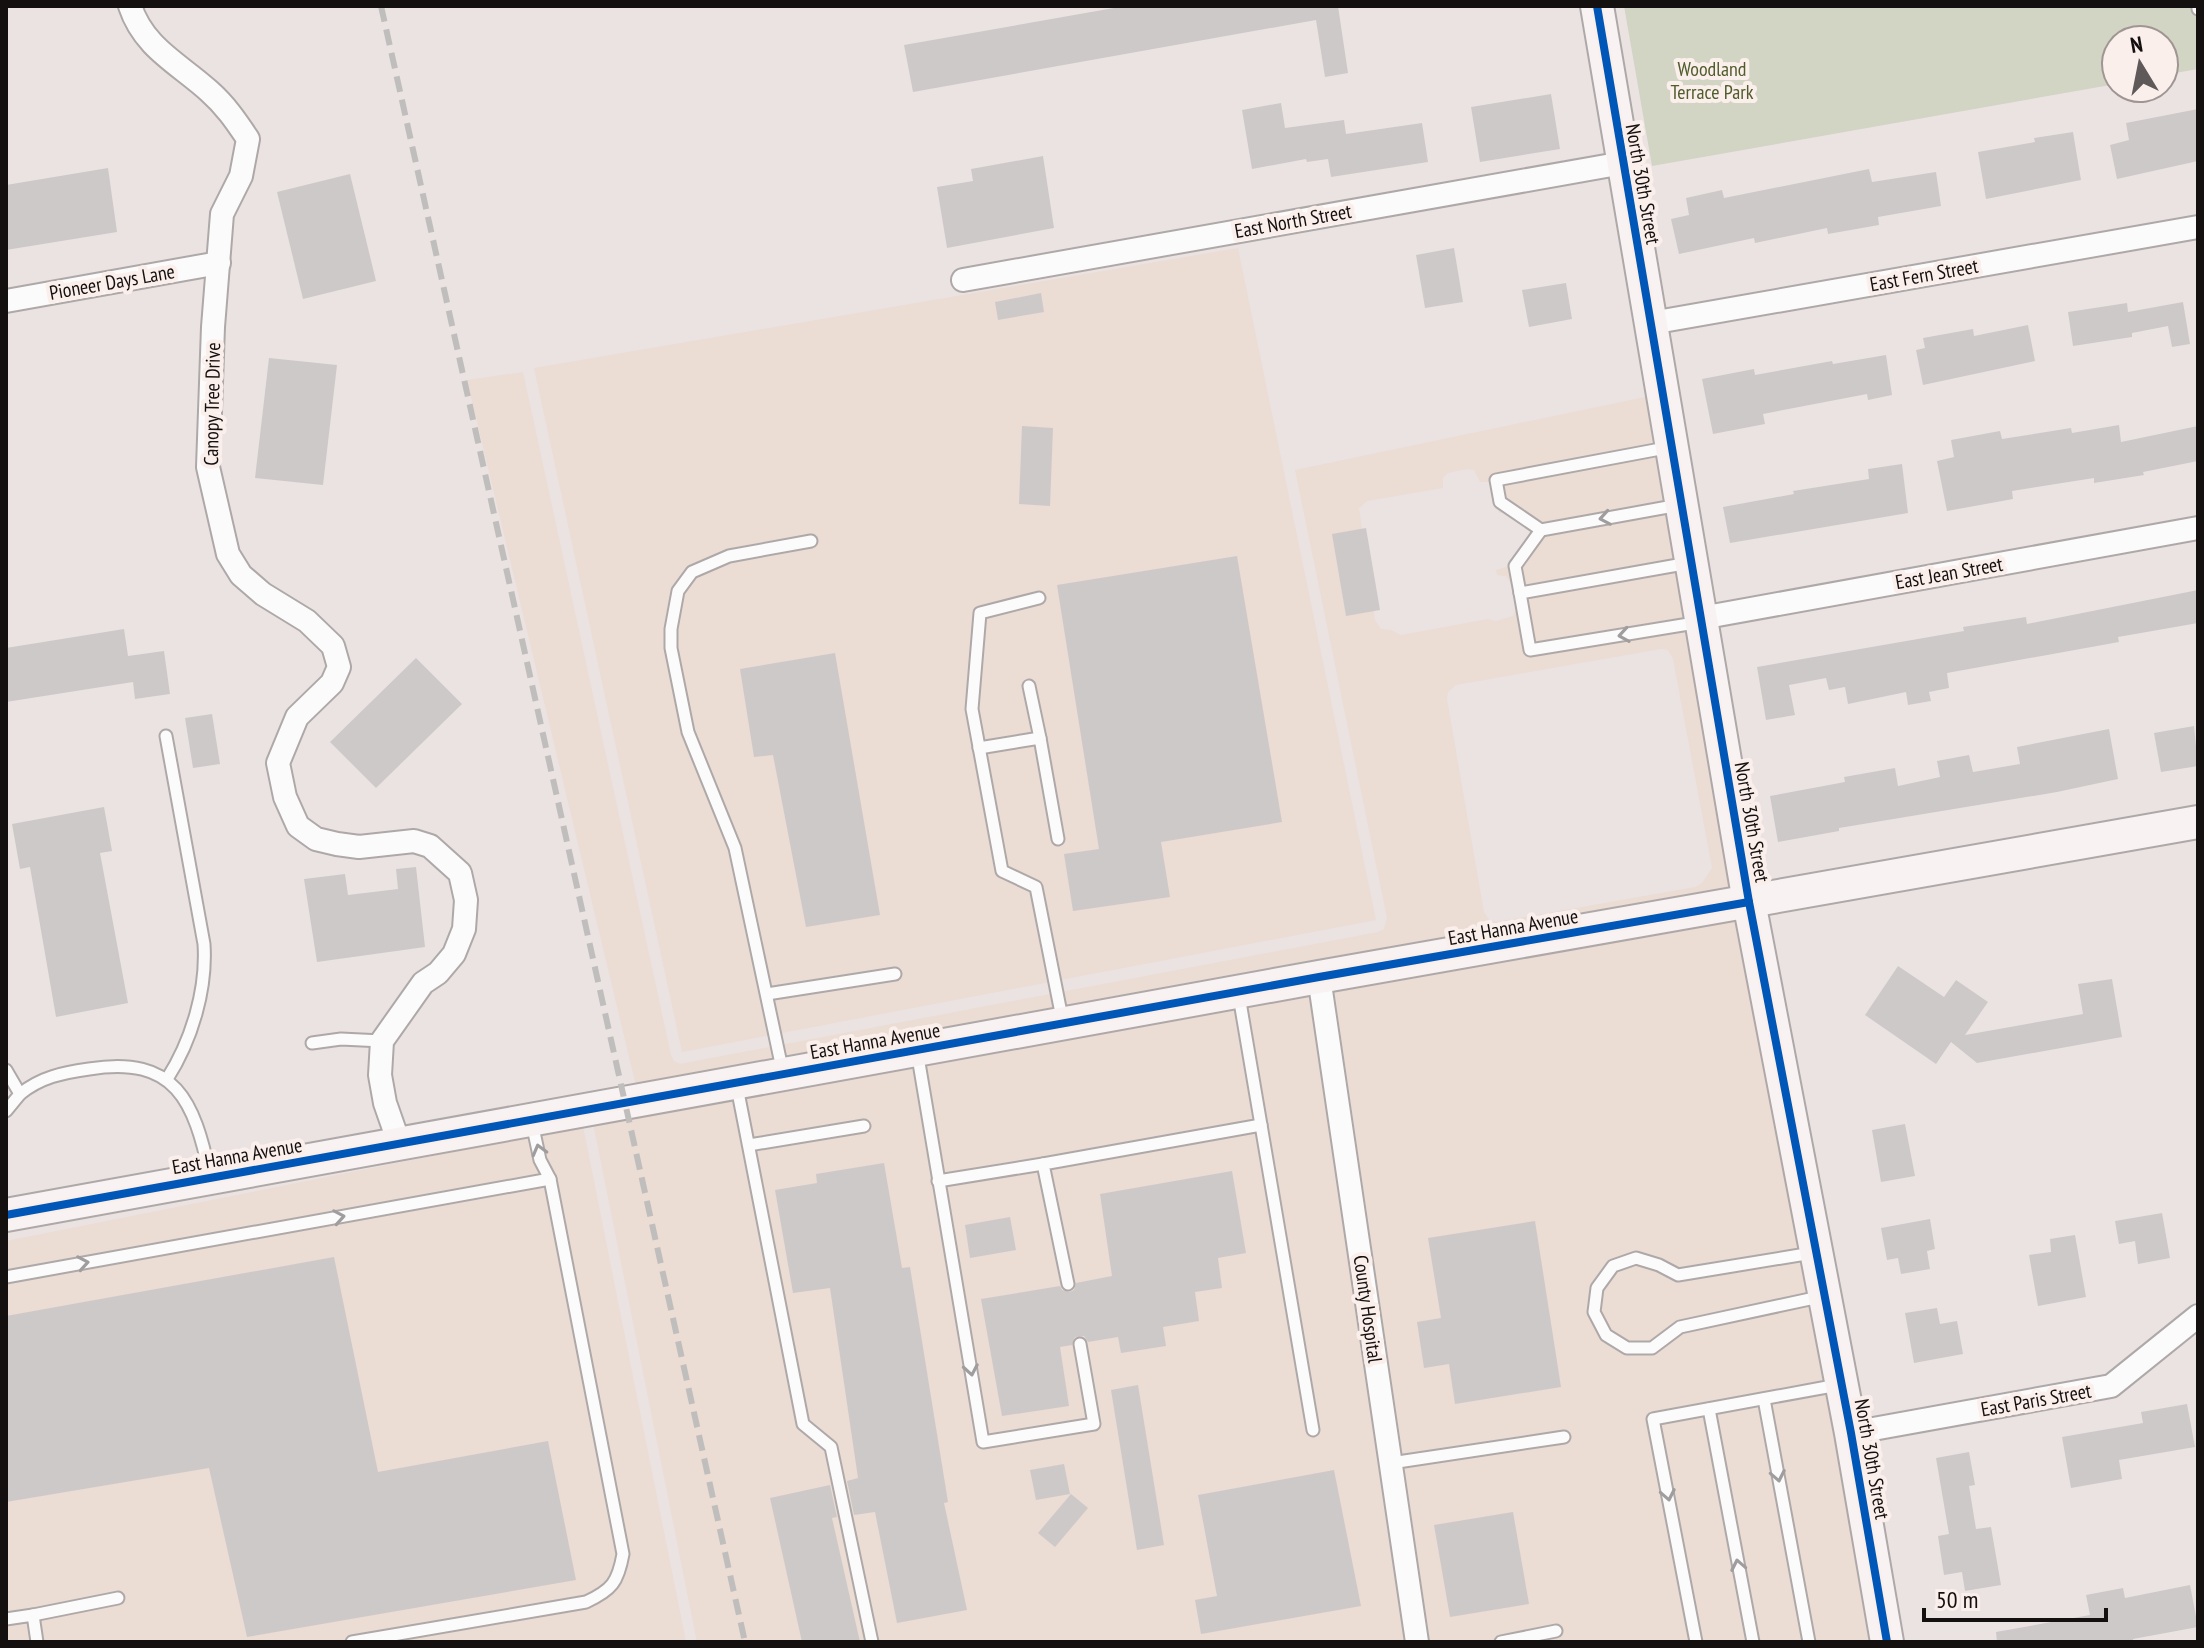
<svg xmlns="http://www.w3.org/2000/svg" width="2204" height="1648" font-family="'PT Sans Narrow',sans-serif">
  <style>
    .industrial { fill: #ebdcd4; fill-rule: evenodd }
    .green { fill: #d2d4c4 }
    .building { fill: #cec9c9 }
    .lines { fill: none; stroke-linecap: round; stroke-linejoin: round }
    .lane-casing { stroke: #aea9a8; stroke-width: 15 }
    .street-casing { stroke: #aea9a8; stroke-width: 26 }
    .secondary-casing { stroke: #aea9a8; stroke-width: 36 }
    .lane { stroke: #fcfbfb; stroke-width: 11 }
    .street { stroke: #fcfbfb; stroke-width: 22 }
    .secondary { stroke: #f8f3f2; stroke-width: 32 }
    .rail { stroke: #c0bebd; stroke-width: 6; stroke-dasharray: 16 8; stroke-linecap: butt }
    .cycleway-casing { stroke: #fbefeb; stroke-width: 13 }
    .cycleway { stroke: #0057b8; stroke-width: 8 }
    .oneway { stroke: #9f9d9d }
    .labels { text-anchor: middle; stroke-width: 8; stroke-linejoin: round; paint-order: stroke }
    .park-label { font-size: 20px; fill: #4f5c2c; stroke: #fbefeb }
    .street-label { font-size: 20px; fill: #14100f; stroke: #fbefeb }
  </style>
  <rect width="100%" height="100%" fill="#eae3e2"/>
  <g class="industrial">
    <polygon points="1238,248 1376,920 682,1052 534,368"/>
    <path d="M523 372 671 1055 674 1061 680 1064 1378 932 1384 929 1387 918 1295 470 1650 396 1735 890 636 1086 467 380ZM1467 469 1474 470 1480 482H1489L1494 488 1499 513 1515 512 1529 527 1531 541 1510 566 1496 570 1497 575 1506 576 1512 585 1516 609 1513 616 1496 621 1488 619 1401 635 1391 630 1381 629 1375 620 1359 508 1367 501 1443 488V478L1448 473ZM1661 649 1668 650 1673 659 1712 868 1702 883 1695 887 1497 922 1490 921 1484 912 1447 699 1448 692 1456 685Z"/>
    <polygon points="1740,918 1874,1642 1430,1642 1334,989"/>
    <polygon points="1309,993 1405,1642 697,1642 593,1123"/>
    <polygon points="583,1126 686,1642 6,1642 6,1241"/>
  </g>
  <polygon class="green" points="1624,6 2198,6 2198,69 2164,75 2164,40 2116,40 2116,84 1652,166"/>
  <g class="building">
    <polygon points="1125,6 1338,6 1348,73 1325,77 1316,20 913,92 904,45"/>
    <polygon points="1551,94 1560,149 1480,162 1471,107"/>
    <polygon points="1281,103 1285,128 1344,120 1346,134 1422,123 1428,162 1331,177 1328,159 1307,162 1306,159 1252,169 1242,110"/>
    <polygon points="2198,109 2198,161 2117,179 2110,145 2129,140 2126,123"/>
    <polygon points="2073,132 2081,180 1986,199 1978,152 2035,142 2034,138"/>
    <polygon points="1043,156 1054,228 947,248 937,187 973,181 971,169"/>
    <polygon points="108,168 117,232 6,250 6,185"/>
    <polygon points="1869,169 1872,182 1936,172 1941,206 1878,217 1879,225 1828,234 1827,228 1755,243 1754,238 1679,254 1671,219 1689,215 1686,198 1722,190 1724,198"/>
    <polygon points="350,174 376,281 303,299 277,192"/>
    <polygon points="1454,248 1463,302 1425,308 1416,255"/>
    <polygon points="1566,283 1572,319 1529,327 1522,290"/>
    <polygon points="1041,293 1044,312 998,320 995,302"/>
    <polygon points="2183,302 2190,344 2172,347 2168,326 2132,333 2132,337 2073,346 2068,312 2127,303 2128,312"/>
    <polygon points="2028,325 2035,361 1923,385 1916,350 1925,348 1923,338 1973,329 1974,336"/>
    <polygon points="1886,355 1892,395 1868,400 1867,394 1763,414 1765,424 1713,434 1702,379 1754,369 1755,375 1832,361 1833,364"/>
    <polygon points="269,358 337,365 323,485 255,478"/>
    <polygon points="2119,425 2121,442 2198,426 2198,461 2143,472 2144,475 2094,483 2094,478 2012,491 2013,499 1947,511 1937,461 1954,457 1951,440 2000,431 2002,439 2071,428 2072,433"/>
    <polygon points="1022,426 1053,428 1050,506 1019,504"/>
    <polygon points="1902,464 1908,513 1730,543 1723,507 1794,494 1793,491 1869,479 1868,469"/>
    <polygon points="1366,528 1380,610 1346,616 1332,534"/>
    <polygon points="1237,556 1282,822 1161,842 1170,897 1073,911 1064,854 1099,849 1057,585"/>
    <polygon points="2198,590 2198,623 2118,637 2119,642 1947,673 1949,688 1929,692 1931,701 1908,705 1906,692 1848,704 1845,687 1829,690 1826,678 1789,685 1795,715 1766,720 1757,667 1964,631 1963,627 2026,617 2027,624"/>
    <polygon points="124,629 128,656 164,651 170,694 135,699 133,682 6,702 6,648"/>
    <polygon points="835,653 880,915 806,927 773,755 754,757 740,669"/>
    <polygon points="416,658 462,704 376,788 330,742"/>
    <polygon points="212,714 220,764 193,768 185,718"/>
    <polygon points="2194,726 2198,766 2161,772 2154,733"/>
    <polygon points="2109,729 2118,779 2057,792 1839,828 1839,831 1778,842 1770,796 1845,782 1844,777 1895,768 1898,786 1940,777 1937,761 1969,755 1973,772 2020,764 2017,747"/>
    <polygon points="104,807 112,851 100,853 128,1003 56,1017 30,867 20,869 12,824"/>
    <polygon points="416,867 425,947 317,962 304,879 345,874 348,895 398,889 396,869"/>
    <polygon points="1898,966 1944,997 1956,980 1988,1002 1965,1035 2083,1014 2078,984 2112,979 2122,1037 1977,1063 1951,1042 1936,1064 1865,1015"/>
    <polygon points="1905,1124 1915,1176 1881,1182 1872,1130"/>
    <polygon points="884,1163 902,1268 910,1267 948,1502 944,1503 967,1610 897,1623 875,1512 854,1515 847,1481 858,1478 830,1288 793,1293 775,1190 817,1183 816,1174"/>
    <polygon points="1232,1171 1246,1253 1218,1258 1222,1288 1195,1292 1199,1321 1163,1327 1166,1346 1121,1353 1118,1337 1088,1342 1084,1336 1075,1337 1072,1345 1060,1347 1069,1406 1002,1416 981,1299 1060,1286 1062,1290 1069,1292 1074,1290 1076,1283 1112,1276 1100,1194"/>
    <polygon points="2162,1213 2170,1258 2138,1264 2135,1241 2119,1244 2115,1221"/>
    <polygon points="1010,1217 1016,1250 970,1258 965,1225"/>
    <polygon points="1930,1219 1935,1249 1927,1251 1930,1269 1901,1274 1898,1258 1887,1260 1881,1228"/>
    <polygon points="1535,1221 1561,1387 1455,1404 1449,1364 1424,1368 1417,1322 1441,1318 1428,1238"/>
    <polygon points="2075,1235 2086,1297 2038,1306 2029,1255 2051,1252 2050,1239"/>
    <polygon points="334,1257 378,1472 548,1441 576,1580 247,1637 209,1468 6,1502 6,1316"/>
    <polygon points="1937,1308 1940,1324 1957,1321 1963,1354 1914,1363 1905,1313"/>
    <polygon points="1138,1385 1164,1545 1137,1550 1111,1390"/>
    <polygon points="2187,1404 2195,1447 2119,1460 2122,1479 2071,1488 2062,1437 2143,1423 2141,1412"/>
    <polygon points="1969,1452 1975,1485 1969,1486 1976,1529 1991,1527 2001,1585 1965,1591 1962,1572 1944,1575 1938,1536 1949,1534 1936,1458"/>
    <polygon points="1064,1464 1070,1494 1036,1500 1030,1470"/>
    <polygon points="1334,1470 1361,1606 1201,1634 1195,1600 1217,1596 1198,1495"/>
    <polygon points="830,1485 837,1517 832,1518 860,1642 802,1642 770,1498"/>
    <polygon points="1071,1494 1088,1508 1055,1547 1038,1533"/>
    <polygon points="1513,1512 1529,1604 1450,1617 1434,1525"/>
    <polygon points="2190,1585 2198,1627 2133,1639 2133,1642 1997,1642 1996,1632 2090,1615 2086,1595 2123,1588 2125,1598"/>
  </g>
  <g class="lines">
    <g class="lane-casing">
      <g id="lane">
        <polyline points="2198,6 2198,9"/>
        <polyline points="1671,447 1496,480 1500,502 1541,530 1679,505"/>
        <polyline points="1689,563 1520,593 1530,650 1701,622"/>
        <polyline points="1520,593 1515,566 1541,530"/>
        <polyline points="1039,598 980,613 972,709 1002,871 1036,887 1063,1023"/>
        <polyline points="1029,686 1040,738"/>
        <path d="M166 736 204 944C207 989 192 1040 167 1079"/>
        <polyline points="979,748 1040,738 1058,839"/>
        <polyline points="767,994 895,974"/>
        <polyline points="312,1043 341,1039 382,1041"/>
        <polyline points="917,1051 983,1442 1094,1424 1080,1344"/>
        <polyline points="6,1070 20,1094 6,1111"/>
        <polyline points="783,1073 735,848 688,732 671,648 671,629 678,591 692,572 729,556 811,541"/>
        <polyline points="737,1087 803,1424 831,1447 872,1642"/>
        <path d="M20 1094C41 1077 62 1073 89 1069 176 1055 194 1101 210 1175"/>
        <polyline points="1261,1125 1313,1430"/>
        <polyline points="749,1145 864,1126"/>
        <polyline points="938,1181 1043,1164"/>
        <polyline points="1812,1253 1678,1275 1659,1265 1636,1258 1613,1266 1597,1288 1594,1312 1606,1335 1627,1348 1652,1348 1680,1327 1824,1296"/>
        <polyline points="6,1277 550,1179"/>
        <polyline points="1068,1284 1043,1164 1261,1125 1239,996"/>
        <polyline points="1764,1399 1809,1642"/>
        <polyline points="1709,1409 1753,1642"/>
        <polyline points="1391,1463 1564,1437"/>
        <polyline points="33,1615 118,1598"/>
        <polyline points="6,1619 33,1615 37,1642"/>
        <path d="M352 1642 586 1602C612 1590 618 1582 623 1554L550 1179 540 1160 532 1123"/>
        <polyline points="1501,1642 1556,1631"/>
        <polyline points="1696,1642 1653,1419 1838,1385"/>
      </g>
    </g>
    <g class="street-casing">
      <g id="street">
        <path d="M130 6C144 48 178 63 209 91 225 105 236 121 248 139L241 176 222 214 213 327 208 467 228 554 241 575 263 594 307 621 333 646 339 667 332 683 297 717 278 763 285 797 298 826 316 839 337 844 359 847 414 841 430 846 460 873 466 900 464 929 454 954 438 973 423 983 382 1041 380 1075 385 1103 399 1143"/>
        <polyline points="963,280 1623,163"/>
        <polyline points="6,301 219,263"/>
        <polyline points="1651,323 2198,227"/>
        <polyline points="1701,618 2198,528"/>
        <polyline points="1319,977 1417,1642"/>
        <polyline points="1851,1433 2111,1386 2198,1316"/>
      </g>
    </g>
    <g class="secondary-casing">
      <g id="secondary">
        <polyline points="1597,6 1749,902 1851,1433 1887,1642"/>
        <polyline points="6,1215 1319,977 2198,822"/>
      </g>
    </g>
    <use href="#lane" class="lane"/>
    <use href="#street" class="street"/>
    <use href="#secondary" class="secondary"/>
    <polyline class="rail" points="381,6 745,1642"/>
    <g class="cycleway-casing">
      <g id="cycleway">
        <polyline points="1597,6 1749,902 1851,1433 1887,1642"/>
        <polyline points="6,1215 1319,977 1749,902"/>
      </g>
    </g>
    <use href="#cycleway" class="cycleway"/>
  </g>
  <defs><path id="oneway-chevron" d="M-2-3.5L2.5 0L-2 3.5" fill="none" stroke-width="1.6" stroke-linecap="round" stroke-linejoin="round" transform="scale(2)"/></defs>
  <g class="oneway">
    <use href="#oneway-chevron" transform="translate(1605 518) rotate(170)"/>
    <use href="#oneway-chevron" transform="translate(1624 635) rotate(171)"/>
    <use href="#oneway-chevron" transform="translate(539 1150) rotate(-105)"/>
    <use href="#oneway-chevron" transform="translate(339 1217) rotate(-10)"/>
    <use href="#oneway-chevron" transform="translate(83 1263) rotate(-10)"/>
    <use href="#oneway-chevron" transform="translate(971 1370) rotate(80)"/>
    <use href="#oneway-chevron" transform="translate(1778 1476) rotate(79)"/>
    <use href="#oneway-chevron" transform="translate(1668 1495) rotate(79)"/>
    <use href="#oneway-chevron" transform="translate(1738 1565) rotate(-101)"/>
  </g>
  <g class="labels">
    <g class="park-label">
      <text x="1712" y="76">Woodland<tspan x="1712" dy="23">Terrace Park</tspan></text>
    </g>
    <g class="street-label">
      <text transform="translate(1643 184) rotate(80)" y="7">North 30th Street</text>
      <text transform="translate(1293 221) rotate(-10)" y="7">East North Street</text>
      <text transform="translate(1924 275) rotate(-10)" y="7">East Fern Street</text>
      <text transform="translate(112 282) rotate(-10)" y="7">Pioneer Days Lane</text>
      <text transform="translate(212 404) rotate(-89)" y="7">Canopy Tree Drive</text>
      <text transform="translate(1949 573) rotate(-10)" y="7">East Jean Street</text>
      <text transform="translate(1752 822) rotate(80)" y="7">North 30th Street</text>
      <text transform="translate(1513 927) rotate(-10)" y="7">East Hanna Avenue</text>
      <text transform="translate(875 1041) rotate(-10)" y="7">East Hanna Avenue</text>
      <text transform="translate(237 1156) rotate(-10)" y="7">East Hanna Avenue</text>
      <text transform="translate(1368 1309) rotate(82)" y="7">County Hospital</text>
      <text transform="translate(2036 1400) rotate(-10)" y="7">East Paris Street</text>
      <text transform="translate(1872 1459) rotate(80)" y="7">North 30th Street</text>
    </g>
  </g>
  <rect width="2204" height="1648" fill="none" stroke="#14100f" stroke-width="16"/>
  <g transform="translate(2140 64) rotate(350)"><circle r="38" fill="#fbefeb" stroke="#9f9693" stroke-width="2"/>
  <path d="M0-6L14 30L0 20L-14 30Z" fill="#5f5a59"/>
  <text y="-12" font-size="22" font-weight="bold" text-anchor="middle" fill="#14100f">N</text>
  </g>
  <path d="M1924 1608v12h182v-12" fill="none" stroke="#14100f" stroke-width="4"/>
  <text x="1936" y="1608" font-size="24" fill="#14100f" stroke="#fbefeb" stroke-width="6" paint-order="stroke">50 m</text>
</svg>
